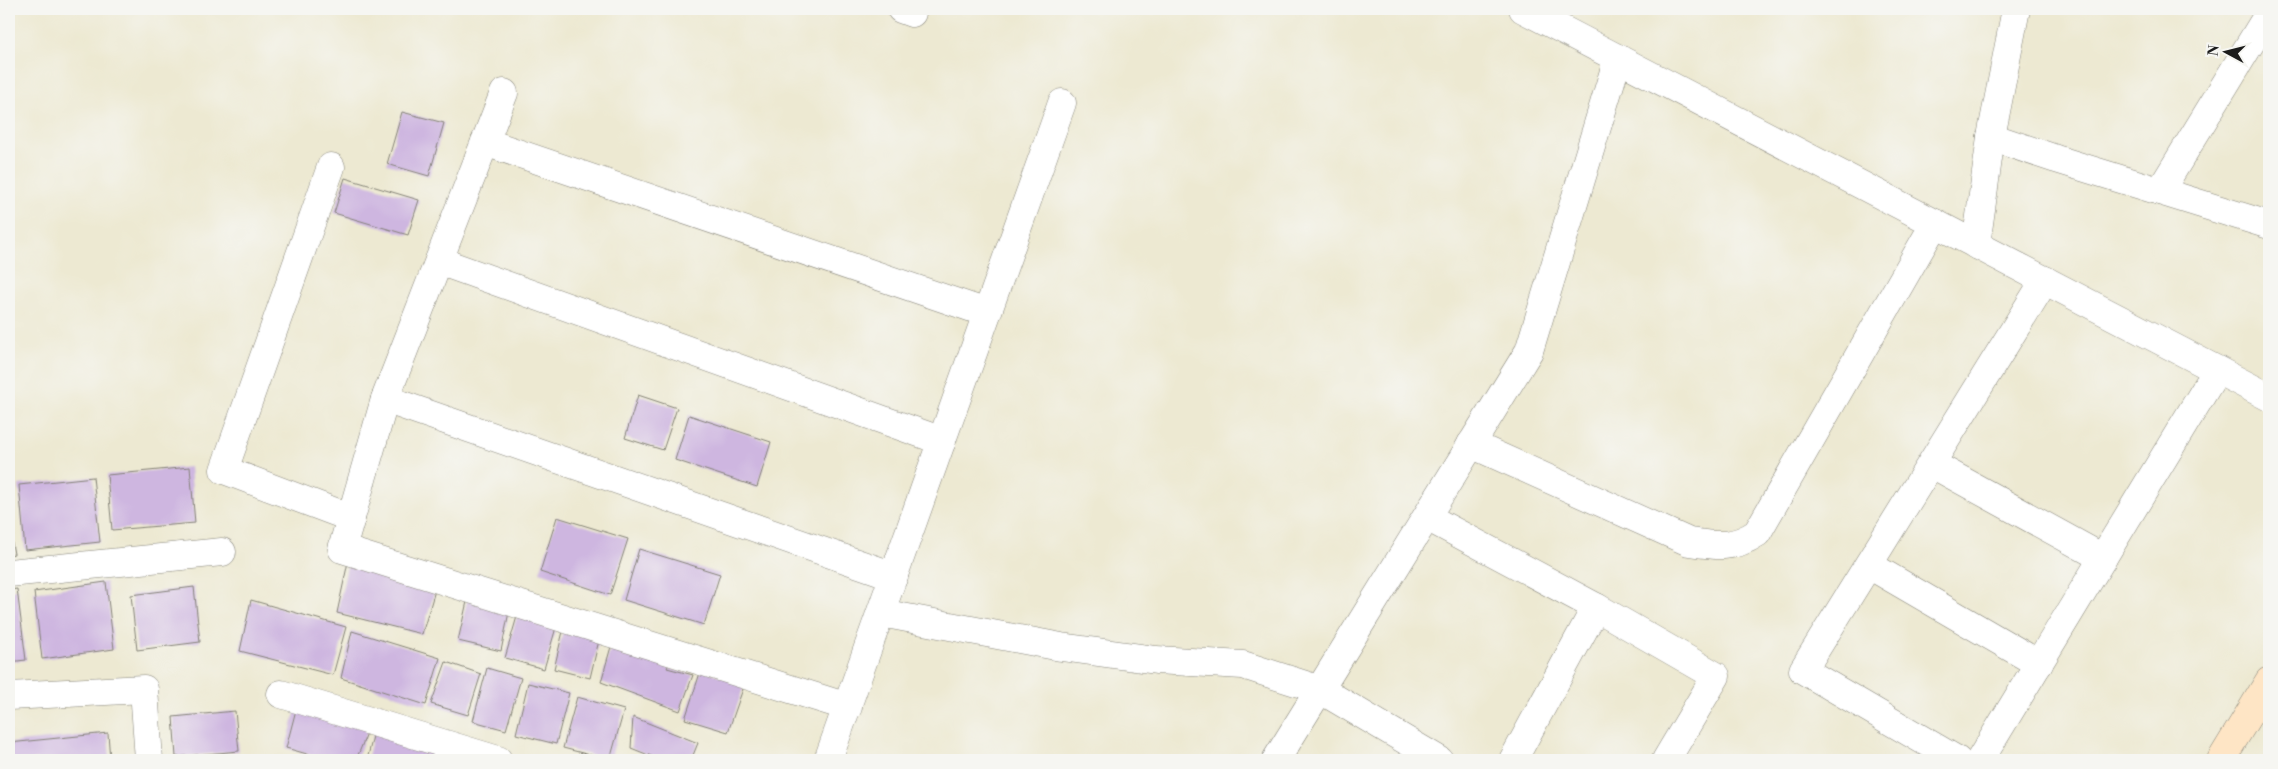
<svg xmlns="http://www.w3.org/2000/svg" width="2278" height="769" font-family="'Libre Bodoni',serif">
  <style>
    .building { fill: #ceb6e0 }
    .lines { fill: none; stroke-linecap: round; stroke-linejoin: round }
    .street-casing { stroke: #848277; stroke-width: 29 }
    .secondary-casing { stroke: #848277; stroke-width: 29 }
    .street { stroke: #fff; stroke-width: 28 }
    .secondary { stroke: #fee5c5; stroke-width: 28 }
  </style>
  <rect width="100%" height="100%" fill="#f6f6f2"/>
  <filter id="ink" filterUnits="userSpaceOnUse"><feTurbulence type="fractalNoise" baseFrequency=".02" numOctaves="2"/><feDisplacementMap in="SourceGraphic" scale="10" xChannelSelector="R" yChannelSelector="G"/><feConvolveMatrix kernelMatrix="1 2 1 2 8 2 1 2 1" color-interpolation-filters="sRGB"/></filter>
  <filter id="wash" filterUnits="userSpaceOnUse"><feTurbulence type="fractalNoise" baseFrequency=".0096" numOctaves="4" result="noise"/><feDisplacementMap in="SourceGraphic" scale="20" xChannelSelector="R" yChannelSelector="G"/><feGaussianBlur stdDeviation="1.12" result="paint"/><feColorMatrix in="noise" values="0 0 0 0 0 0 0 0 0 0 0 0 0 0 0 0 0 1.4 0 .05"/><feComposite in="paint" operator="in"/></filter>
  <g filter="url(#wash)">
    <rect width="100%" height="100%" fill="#ede9d2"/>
    <g id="blocks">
      <g class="building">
        <polygon points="402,112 444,123 429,176 387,164"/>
        <polygon points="345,178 419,200 408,235 334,213"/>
        <polygon points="638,395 677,408 663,450 625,438"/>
        <polygon points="689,415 771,442 757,487 675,460"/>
        <polygon points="190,467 195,523 112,530 107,475"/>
        <polygon points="93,477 100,542 25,550 19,485"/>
        <polygon points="557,517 628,539 610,595 540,572"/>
        <polygon points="9,527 14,554 9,555"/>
        <polygon points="639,549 720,574 704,625 624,600"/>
        <polygon points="348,562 436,587 422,634 337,613"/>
        <polygon points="106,582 114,649 42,659 34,592"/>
        <polygon points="194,587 200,642 137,650 131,595"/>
        <polygon points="17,589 26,660 9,662 9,590"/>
        <polygon points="468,597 510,607 501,651 458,641"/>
        <polygon points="251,600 346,627 333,675 240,651"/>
        <polygon points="518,613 557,624 544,669 505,658"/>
        <polygon points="564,627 600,636 590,678 554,669"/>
        <polygon points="352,631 440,658 426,705 341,678"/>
        <polygon points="612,643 671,660 667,668 693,675 680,711 601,682"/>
        <polygon points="446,662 481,674 468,715 431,704"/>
        <polygon points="487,668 521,678 506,730 473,721"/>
        <polygon points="701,670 745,683 728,732 685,719"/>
        <polygon points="528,683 569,693 556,744 516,734"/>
        <polygon points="577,697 624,710 610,760 563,748"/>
        <polygon points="297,706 369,728 356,760 328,760 286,748"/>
        <polygon points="235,711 239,751 176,757 173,717"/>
        <polygon points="633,717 698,743 691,760 661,760 631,748"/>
        <polygon points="374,732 464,760 367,760"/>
        <polygon points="108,733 110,760 9,760 9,743"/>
      </g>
    </g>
  </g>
  <g filter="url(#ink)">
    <use href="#blocks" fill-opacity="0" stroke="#848277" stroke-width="1"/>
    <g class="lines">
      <g class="street-casing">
        <g id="street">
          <polyline points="901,9 912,13"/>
          <polyline points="1523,9 2269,397"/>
          <polyline points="504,93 385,399 342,549 848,707"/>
          <polyline points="1991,137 2056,159 2269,225"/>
          <polyline points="485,142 987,313"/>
          <polyline points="331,167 224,470 351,518"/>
          <polyline points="2160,191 2269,13"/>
          <polyline points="1976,245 1991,137 2016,9"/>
          <polyline points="439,261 942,441"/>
          <polyline points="385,399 894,576"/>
          <path d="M1471 444 1689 542C1717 546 1733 549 1757 533L1935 223"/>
          <polyline points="1932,464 2103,558"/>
          <polyline points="1427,517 1596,607 1716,676 1666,760"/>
          <polyline points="1869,565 2039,664"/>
          <polyline points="9,573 222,552"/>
          <polyline points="881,613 1061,647 1156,660 1243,665 1321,690 1439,760"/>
          <polyline points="281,694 498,760"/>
          <polyline points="9,696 144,689 149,760"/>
          <polyline points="828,760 1062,103"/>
          <polyline points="1276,760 1529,351 1618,58"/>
          <polyline points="1513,760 1596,607"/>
          <polyline points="1957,760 1803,670 2045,280"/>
          <polyline points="1980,760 2217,370"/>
        </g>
      </g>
      <g class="secondary-casing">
        <polyline id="secondary" points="2221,760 2269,681"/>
      </g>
      <use href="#street" class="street"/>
      <use href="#secondary" class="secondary"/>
    </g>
  </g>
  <rect width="2278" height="769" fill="none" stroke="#f6f6f2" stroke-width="30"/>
  <g transform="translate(2226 52) rotate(277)" stroke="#f6f6f2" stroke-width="4" paint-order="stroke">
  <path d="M0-4L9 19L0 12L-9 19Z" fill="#1c1c1c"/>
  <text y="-8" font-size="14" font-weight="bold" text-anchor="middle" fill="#1c1c1c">N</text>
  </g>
</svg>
